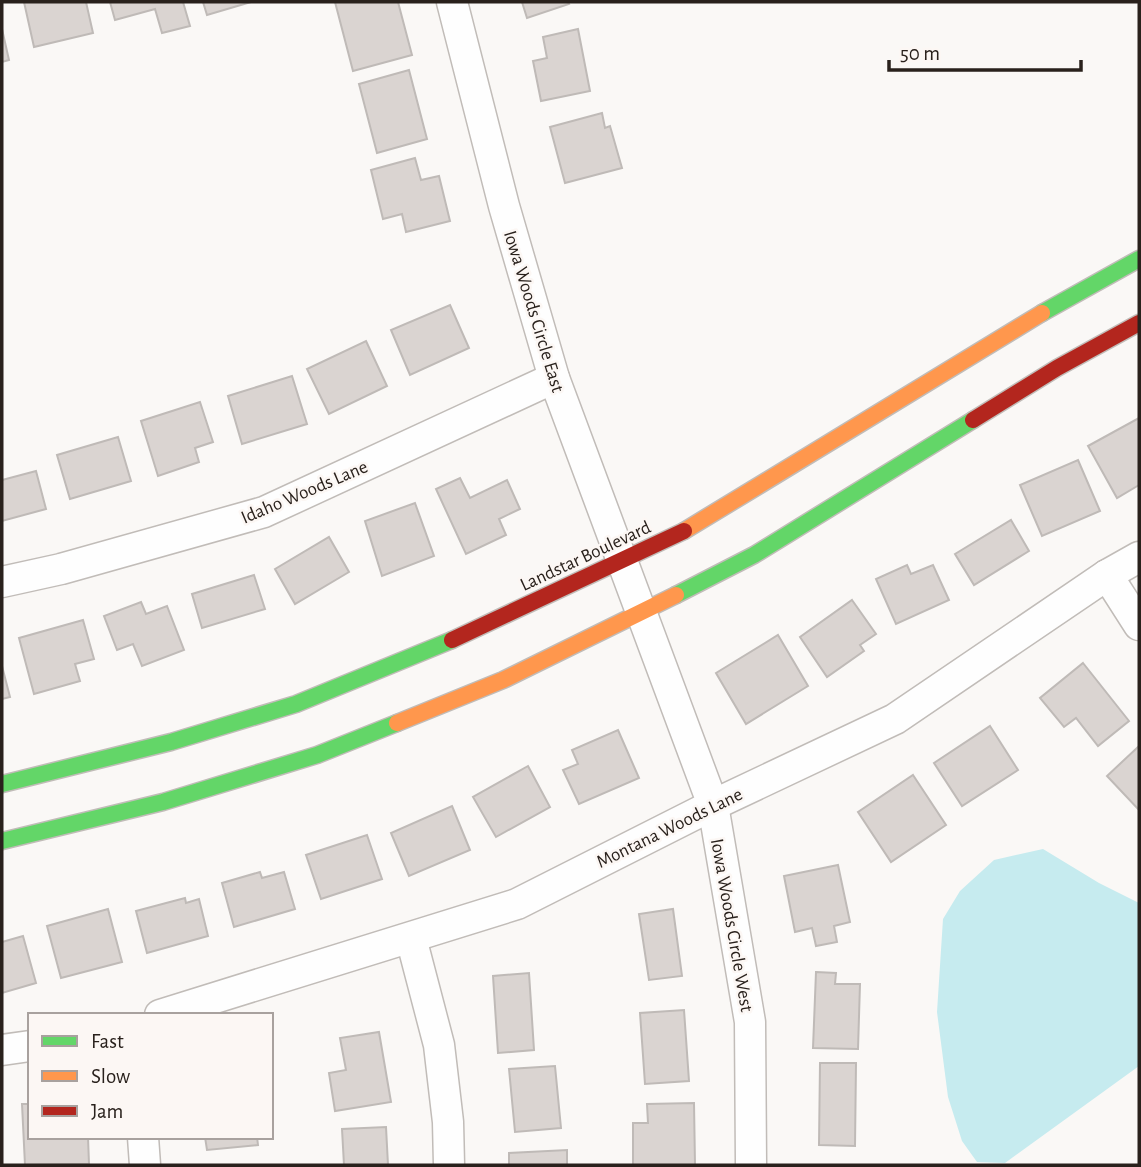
<svg xmlns="http://www.w3.org/2000/svg" width="1141" height="1167" font-family="'Alegreya Sans',sans-serif">
  <style>
    .water { fill: #c6ebef }
    .building { fill: #dad4d1; stroke: #bfbab7; stroke-width: 2 }
    .lines { fill: none; stroke-linecap: round; stroke-linejoin: round }
    .street-casing { stroke: #c1bcb8; stroke-width: 33 }
    .fast-casing { stroke: #c1bcb8; stroke-width: 19 }
    .slow-casing { stroke: #c1bcb8; stroke-width: 19 }
    .jam-casing { stroke: #c1bcb8; stroke-width: 19 }
    .street { stroke: #fefefe; stroke-width: 30 }
    .fast { stroke: #63d668; stroke-width: 16 }
    .slow { stroke: #ff974d; stroke-width: 16 }
    .jam { stroke: #b3261e; stroke-width: 16 }
    .labels { text-anchor: middle; stroke-width: 5; stroke-linejoin: round; paint-order: stroke }
    .street-label { font-size: 19px; fill: #29211c; stroke: #fcf7f4 }
  </style>
  <rect width="100%" height="100%" fill="#faf8f6"/>
  <polygon class="water" points="1043,849 1099,883 1139,903 1139,1066 1005,1163 977,1162 962,1141 948,1097 937,1012 943,919 960,891 994,860"/>
  <g class="building">
    <polygon points="24,2 86,2 93,33 34,47"/>
    <polygon points="110,2 183,2 190,26 162,33 155,9 115,20"/>
    <polygon points="203,2 251,2 207,15"/>
    <polygon points="335,2 398,2 412,55 353,71"/>
    <polygon points="522,2 568,2 569,4 527,18"/>
    <polygon points="2,29 9,60 2,62"/>
    <polygon points="578,29 590,91 541,101 533,61 547,58 543,37"/>
    <polygon points="409,70 427,139 377,153 359,84"/>
    <polygon points="602,113 605,128 610,126 622,168 565,183 550,127"/>
    <polygon points="415,158 421,180 439,176 450,221 406,232 402,214 383,219 371,170"/>
    <polygon points="450,305 469,348 410,375 391,330"/>
    <polygon points="366,341 387,386 329,414 307,369"/>
    <polygon points="292,376 307,424 242,444 228,396"/>
    <polygon points="200,402 213,442 195,448 199,462 158,476 141,421"/>
    <polygon points="1139,418 1139,485 1117,498 1088,446"/>
    <polygon points="118,437 131,481 70,499 57,455"/>
    <polygon points="1078,460 1100,511 1042,536 1020,485"/>
    <polygon points="36,471 46,509 2,521 2,480"/>
    <polygon points="460,478 470,498 507,480 520,509 499,519 506,535 466,554 436,489"/>
    <polygon points="415,503 434,556 382,576 365,521"/>
    <polygon points="1011,520 1029,551 974,585 955,554"/>
    <polygon points="329,537 349,572 295,604 275,569"/>
    <polygon points="907,565 911,574 933,565 949,600 896,624 876,579"/>
    <polygon points="254,575 265,609 202,628 192,594"/>
    <polygon points="852,600 876,634 860,645 864,651 827,677 800,637"/>
    <polygon points="141,602 146,614 167,606 184,650 142,666 133,644 117,650 104,616"/>
    <polygon points="83,620 94,659 75,664 80,681 34,694 19,638"/>
    <polygon points="778,635 808,686 746,724 716,673"/>
    <polygon points="1083,663 1129,721 1098,746 1076,718 1064,727 1040,698"/>
    <polygon points="2,666 10,697 2,699"/>
    <polygon points="990,726 1018,770 962,806 934,763"/>
    <polygon points="618,730 639,778 579,804 563,770 578,764 572,750"/>
    <polygon points="1139,746 1139,810 1107,776"/>
    <polygon points="528,766 550,807 496,837 473,797"/>
    <polygon points="913,775 946,825 891,862 858,812"/>
    <polygon points="452,806 470,850 409,876 391,833"/>
    <polygon points="367,835 382,879 321,899 306,855"/>
    <polygon points="838,865 850,922 834,926 837,942 816,946 812,928 795,932 784,876"/>
    <polygon points="260,872 262,878 284,872 295,909 234,927 222,883"/>
    <polygon points="185,898 186,903 199,899 208,936 147,953 136,911"/>
    <polygon points="108,909 122,962 61,978 47,926"/>
    <polygon points="673,909 682,976 649,980 639,914"/>
    <polygon points="23,936 36,983 2,993 2,942"/>
    <polygon points="816,972 836,973 835,984 860,984 858,1049 813,1048"/>
    <polygon points="529,973 534,1050 498,1053 493,976"/>
    <polygon points="684,1010 689,1081 645,1084 640,1013"/>
    <polygon points="379,1032 391,1102 335,1111 329,1073 346,1070 340,1038"/>
    <polygon points="820,1063 856,1063 855,1146 819,1145"/>
    <polygon points="555,1066 561,1128 515,1132 509,1069"/>
    <polygon points="694,1103 695,1165 633,1165 633,1123 648,1123 647,1104"/>
    <polygon points="22,1104 30,1104 30,1137 88,1137 89,1164 25,1165"/>
    <polygon points="386,1127 388,1165 344,1165 342,1129"/>
    <polygon points="205,1137 257,1137 258,1145 207,1150"/>
    <polygon points="567,1150 567,1165 509,1165 509,1153"/>
  </g>
  <g class="lines">
    <g class="street-casing">
      <g id="street">
        <polyline points="452,2 504,206 554,378 713,805 750,1022 751,1165"/>
        <polyline points="1107,575 1139,625"/>
        <polyline points="2,582 61,569 264,512 554,378"/>
        <polyline points="411,938 439,1045 448,1122 449,1165"/>
        <polyline points="160,1015 517,904 713,805 895,719 1107,575 1139,557"/>
        <polyline points="2,1050 30,1046"/>
        <polyline points="143,1137 145,1165"/>
      </g>
    </g>
    <g class="fast-casing">
      <g id="fast">
        <polyline points="1042,313 1139,259"/>
        <polyline points="676,595 754,555 973,420"/>
        <polyline points="2,784 171,742 296,704 452,640"/>
        <polyline points="2,841 163,802 317,755 397,723"/>
      </g>
    </g>
    <g class="slow-casing">
      <g id="slow">
        <polyline points="684,531 1042,313"/>
        <polyline points="397,723 503,680 676,595"/>
      </g>
    </g>
    <g class="jam-casing">
      <g id="jam">
        <polyline points="973,420 1057,368 1139,323"/>
        <polyline points="452,640 684,531"/>
      </g>
    </g>
    <use href="#street" class="street"/>
    <use href="#fast" class="fast"/>
    <use href="#slow" class="slow"/>
    <use href="#jam" class="jam"/>
  </g>
  <g class="labels">
    <g class="street-label">
      <text transform="translate(535 311) rotate(73)" y="7">Iowa Woods Circle East</text>
      <text transform="translate(304 491) rotate(-23)" y="7">Idaho Woods Lane</text>
      <text transform="translate(585 555) rotate(-25)" y="7">Landstar Boulevard</text>
      <text transform="translate(669 827) rotate(-26)" y="7">Montana Woods Lane</text>
      <text transform="translate(733 925) rotate(80)" y="7">Iowa Woods Circle West</text>
    </g>
  </g>
  <rect width="1141" height="1167" fill="none" stroke="#29211c" stroke-width="7"/>
  <rect x="28" y="1013" width="245" height="126" fill="#fcf7f4" stroke="#a8a19e" stroke-width="2"/>
  <rect x="42" y="1036" width="35" height="10" fill="#63d668" stroke="#a8a19e" stroke-width="2"/>
  <text x="91" y="1048" font-size="21" fill="#29211c">Fast</text>
  <rect x="42" y="1071" width="35" height="10" fill="#ff974d" stroke="#a8a19e" stroke-width="2"/>
  <text x="91" y="1083" font-size="21" fill="#29211c">Slow</text>
  <rect x="42" y="1106" width="35" height="10" fill="#b3261e" stroke="#a8a19e" stroke-width="2"/>
  <text x="91" y="1118" font-size="21" fill="#29211c">Jam</text>
  <path d="M889 60v10h192v-10" fill="none" stroke="#29211c" stroke-width="3.5"/>
  <text x="900" y="60" font-size="21" fill="#29211c" stroke="#fcf7f4" stroke-width="5" paint-order="stroke">50 m</text>
</svg>
